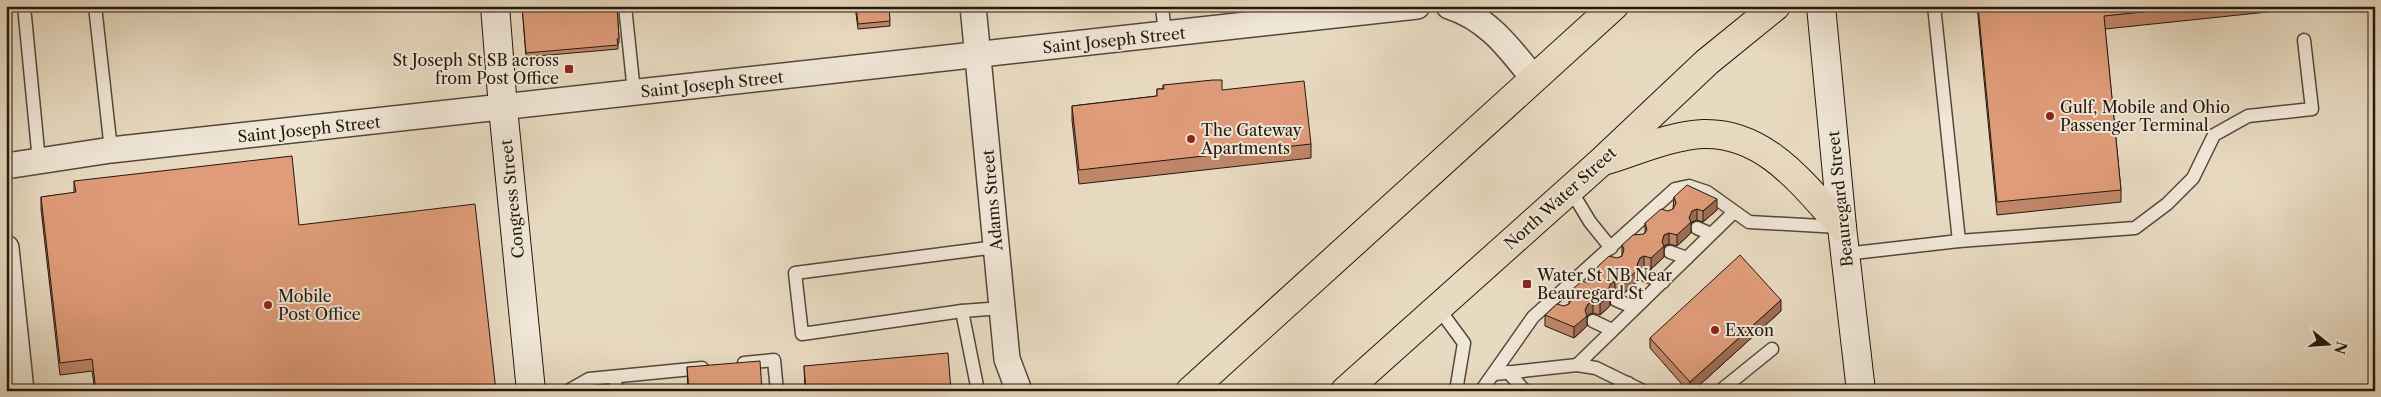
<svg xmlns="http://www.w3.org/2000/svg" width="2381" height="397" font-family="'Libre Caslon Text',serif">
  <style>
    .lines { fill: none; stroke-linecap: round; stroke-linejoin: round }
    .lane-casing { stroke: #54483a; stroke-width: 15 }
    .street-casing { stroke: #54483a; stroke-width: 28 }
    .secondary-casing { stroke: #22180d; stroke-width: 30 }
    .highway-casing { stroke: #22180d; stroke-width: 30 }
    .lane { stroke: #f0e7d7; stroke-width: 12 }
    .street { stroke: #f0e7d7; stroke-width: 25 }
    .secondary { stroke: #f0e7d7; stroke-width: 28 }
    .highway { stroke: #e8dac1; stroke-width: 28 }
    .wall { fill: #c18669; stroke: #22180d }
    .shaded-wall { fill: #9d6d55; stroke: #22180d }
    .building { fill: #e09c7a; stroke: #22180d }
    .poi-dot { fill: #8f2418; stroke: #f0e7d7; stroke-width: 2 }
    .labels { text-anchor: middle; stroke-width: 4; stroke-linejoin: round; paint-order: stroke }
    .street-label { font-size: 16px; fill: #22180d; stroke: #f0e7d7 }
    .poi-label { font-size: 16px; fill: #22180d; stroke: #f0e7d7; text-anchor: start }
  </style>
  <rect width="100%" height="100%" fill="#e8dac1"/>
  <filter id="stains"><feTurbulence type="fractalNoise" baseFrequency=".004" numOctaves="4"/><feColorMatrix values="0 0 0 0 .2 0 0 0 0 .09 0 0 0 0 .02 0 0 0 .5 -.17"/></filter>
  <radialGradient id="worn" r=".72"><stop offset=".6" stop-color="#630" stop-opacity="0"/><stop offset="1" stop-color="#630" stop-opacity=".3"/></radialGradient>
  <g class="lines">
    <g class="lane-casing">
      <g id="lane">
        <polyline points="24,6 39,161"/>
        <polyline points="95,6 111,150"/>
        <polyline points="625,6 634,92"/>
        <polyline points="1162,6 1165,34"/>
        <polyline points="1934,6 1959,241"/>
        <polyline points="1570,189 1590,222 1611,248"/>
        <polyline points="1697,228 1711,234"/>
        <polyline points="1670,252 1687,258"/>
        <polyline points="1845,254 1959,241 2135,228 2167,204 2193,178 2214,135 2248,116 2312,109 2304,40"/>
        <polyline points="1645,275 1663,282"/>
        <polyline points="1616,300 1635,308"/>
        <polyline points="1439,309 1464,343 1456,391"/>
        <polyline points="962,311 802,334 795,273 996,247"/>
        <polyline points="1593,321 1612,330"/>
        <polyline points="744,363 774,360 777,391"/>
        <polyline points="1577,365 1734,212"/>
        <polyline points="1508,372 1525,391"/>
        <polyline points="1495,374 1577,365 1596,368 1643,391"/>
        <polyline points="615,377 616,391"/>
        <polyline points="568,391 589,379 702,368"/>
        <polyline points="978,391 962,311 1002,308"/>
        <polyline points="1481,391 1533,317 1675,189 1689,186 1707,192 1749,222 1839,227"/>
        <polyline points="1614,391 1628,383"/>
        <polyline points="1720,391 1772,349"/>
      </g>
    </g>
    <g class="street-casing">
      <g id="street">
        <polyline points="973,6 1007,359 1019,391"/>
        <path d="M1449 6C1488 18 1510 49 1534 79"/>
        <polyline points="6,166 111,150 1417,6"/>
        <polyline points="6,248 21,391"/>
      </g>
    </g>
    <g class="secondary-casing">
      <g id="secondary">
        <polyline points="495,6 503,108 531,391"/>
        <polyline points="1821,6 1842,227 1861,391"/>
      </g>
    </g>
    <g class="highway-casing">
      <g id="highway">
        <path d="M1607 160C1636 151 1673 135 1703 134 1766 132 1804 186 1842 227"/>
        <polyline points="1190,391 1614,6"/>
        <polyline points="1345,391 1601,162 1707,62 1776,6"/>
      </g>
    </g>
    <use href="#lane" class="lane"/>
    <use href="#street" class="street"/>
    <use href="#secondary" class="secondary"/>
    <use href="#highway" class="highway"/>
  </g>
  <g class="wall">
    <polygon points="522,6 617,6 619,39 619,43 618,43 618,49 526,57"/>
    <polygon points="855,6 889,6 890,26 858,29"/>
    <polygon points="1977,6 2277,6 2277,11 2105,29 2121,190 2121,202 1997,215"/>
    <polygon points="1163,85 1222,90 1311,144 1311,158 1079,184 1072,120 1072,106 1157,96 1157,89 1163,89"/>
    <polygon points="74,181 299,225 496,391 95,391 92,371 60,375 41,209 41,197 74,193"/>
    <polygon points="1674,197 1717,210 1703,222 1697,220 1692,222 1691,224 1691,233 1677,246 1669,244 1664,246 1664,257 1651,269 1644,267 1640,269 1639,271 1639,280 1623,294 1615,292 1611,294 1610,306 1600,315 1593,313 1588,315 1587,316 1587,326 1574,338 1545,326 1545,315 1569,304 1569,292 1593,281 1594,279 1594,270 1622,256 1622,245 1644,234 1645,232 1645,223 1673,209"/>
    <polygon points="1781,311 1693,391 1688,391 1650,348 1650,338"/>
    <polygon points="804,366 951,391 805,391"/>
    <polygon points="687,367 762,391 688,391"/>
  </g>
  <g class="shaded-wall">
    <polygon points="1717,199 1717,210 1703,222 1703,211"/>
    <polygon points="1697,209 1697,220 1692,222 1691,224 1691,233 1677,246 1677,235 1689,218 1692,211"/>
    <polygon points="1669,233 1669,244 1664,246 1664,257 1651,269 1651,258 1662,242 1664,235"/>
    <polygon points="1644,256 1644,267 1640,269 1639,271 1639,280 1623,294 1623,283 1637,265 1640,258"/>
    <polygon points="1615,281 1615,292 1611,294 1610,295 1610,306 1600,315 1600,304 1611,283"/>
    <polygon points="1781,300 1781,311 1693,391 1690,391 1690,382"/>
    <polygon points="1593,302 1593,313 1588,315 1587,316 1587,326 1574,338 1574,327 1585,310 1588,304"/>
  </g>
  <g class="building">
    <polygon points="522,6 617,6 619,39 617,39 618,45 526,53"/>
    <polygon points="856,6 889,6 890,21 858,24"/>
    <polygon points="1978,6 2202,6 2104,16 2121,190 1997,202"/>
    <polygon points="1213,80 1222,80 1222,90 1304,81 1311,144 1079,170 1072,106 1157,96 1157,89 1164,89 1163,85"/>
    <polygon points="292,156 299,225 475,204 496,391 96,391 92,359 60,363 41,197 76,192 74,181"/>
    <polygon points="1687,185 1717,199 1703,211 1697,209 1692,211 1689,218 1691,222 1677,235 1669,233 1664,235 1662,242 1664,246 1651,258 1644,256 1640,258 1637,265 1639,269 1623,283 1615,281 1611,283 1608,290 1610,295 1600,304 1593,302 1588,304 1585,310 1587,316 1574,327 1545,315 1557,304 1564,306 1569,304 1572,298 1569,292 1582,281 1588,283 1593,281 1596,275 1594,270 1609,256 1617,258 1622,256 1624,249 1622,245 1633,235 1644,234 1647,230 1645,223 1661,209 1668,211 1673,209 1676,203 1674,197"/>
    <polygon points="1740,255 1781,300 1690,382 1650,338"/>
    <polygon points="948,353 951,391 806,391 804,366"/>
    <polygon points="760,361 762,391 689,391 687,367"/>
  </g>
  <g class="poi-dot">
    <rect x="564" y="64" width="10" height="10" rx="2.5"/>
    <circle cx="2050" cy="116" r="5"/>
    <circle cx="1191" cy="139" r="5"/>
    <rect x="1522" y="279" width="10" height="10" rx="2.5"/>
    <circle cx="268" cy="305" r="5"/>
    <circle cx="1715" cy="330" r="5"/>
  </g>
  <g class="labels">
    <g class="street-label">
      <text transform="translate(1114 40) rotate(-6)" y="6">Saint Joseph Street</text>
      <text transform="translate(712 84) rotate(-6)" y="6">Saint Joseph Street</text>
      <text transform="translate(309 129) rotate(-6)" y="6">Saint Joseph Street</text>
      <text transform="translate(1560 198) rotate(-42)" y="6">North Water Street</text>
      <text transform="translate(512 199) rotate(-96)" y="6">Congress Street</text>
      <text transform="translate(1840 199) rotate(-96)" y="6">Beauregard Street</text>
      <text transform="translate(992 200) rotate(-95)" y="6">Adams Street</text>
    </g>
    <g class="poi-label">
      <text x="559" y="66" text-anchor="end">St Joseph St SB across<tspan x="559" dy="18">from Post Office</tspan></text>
      <text x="2060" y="113">Gulf, Mobile and Ohio<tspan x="2060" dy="18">Passenger Terminal</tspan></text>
      <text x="1201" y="136">The Gateway<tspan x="1201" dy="18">Apartments</tspan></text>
      <text x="1537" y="281">Water St NB Near<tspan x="1537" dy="18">Beauregard St</tspan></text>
      <text x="278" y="302">Mobile<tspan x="278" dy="18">Post Office</tspan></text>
      <text x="1725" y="336">Exxon</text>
    </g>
  </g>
  <rect width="2381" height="397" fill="none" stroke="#e8dac1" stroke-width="25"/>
  <rect x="8" y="8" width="2366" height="382" fill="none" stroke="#22180d" stroke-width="2.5"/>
  <rect x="12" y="12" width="2356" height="372" fill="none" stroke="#22180d"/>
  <g transform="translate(2328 344) rotate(107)" stroke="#f0e7d7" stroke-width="4" paint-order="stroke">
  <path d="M0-4L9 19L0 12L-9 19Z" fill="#22180d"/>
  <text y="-8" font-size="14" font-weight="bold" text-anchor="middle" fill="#22180d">N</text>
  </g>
  <rect width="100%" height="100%" filter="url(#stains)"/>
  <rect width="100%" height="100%" fill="url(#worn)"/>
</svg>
